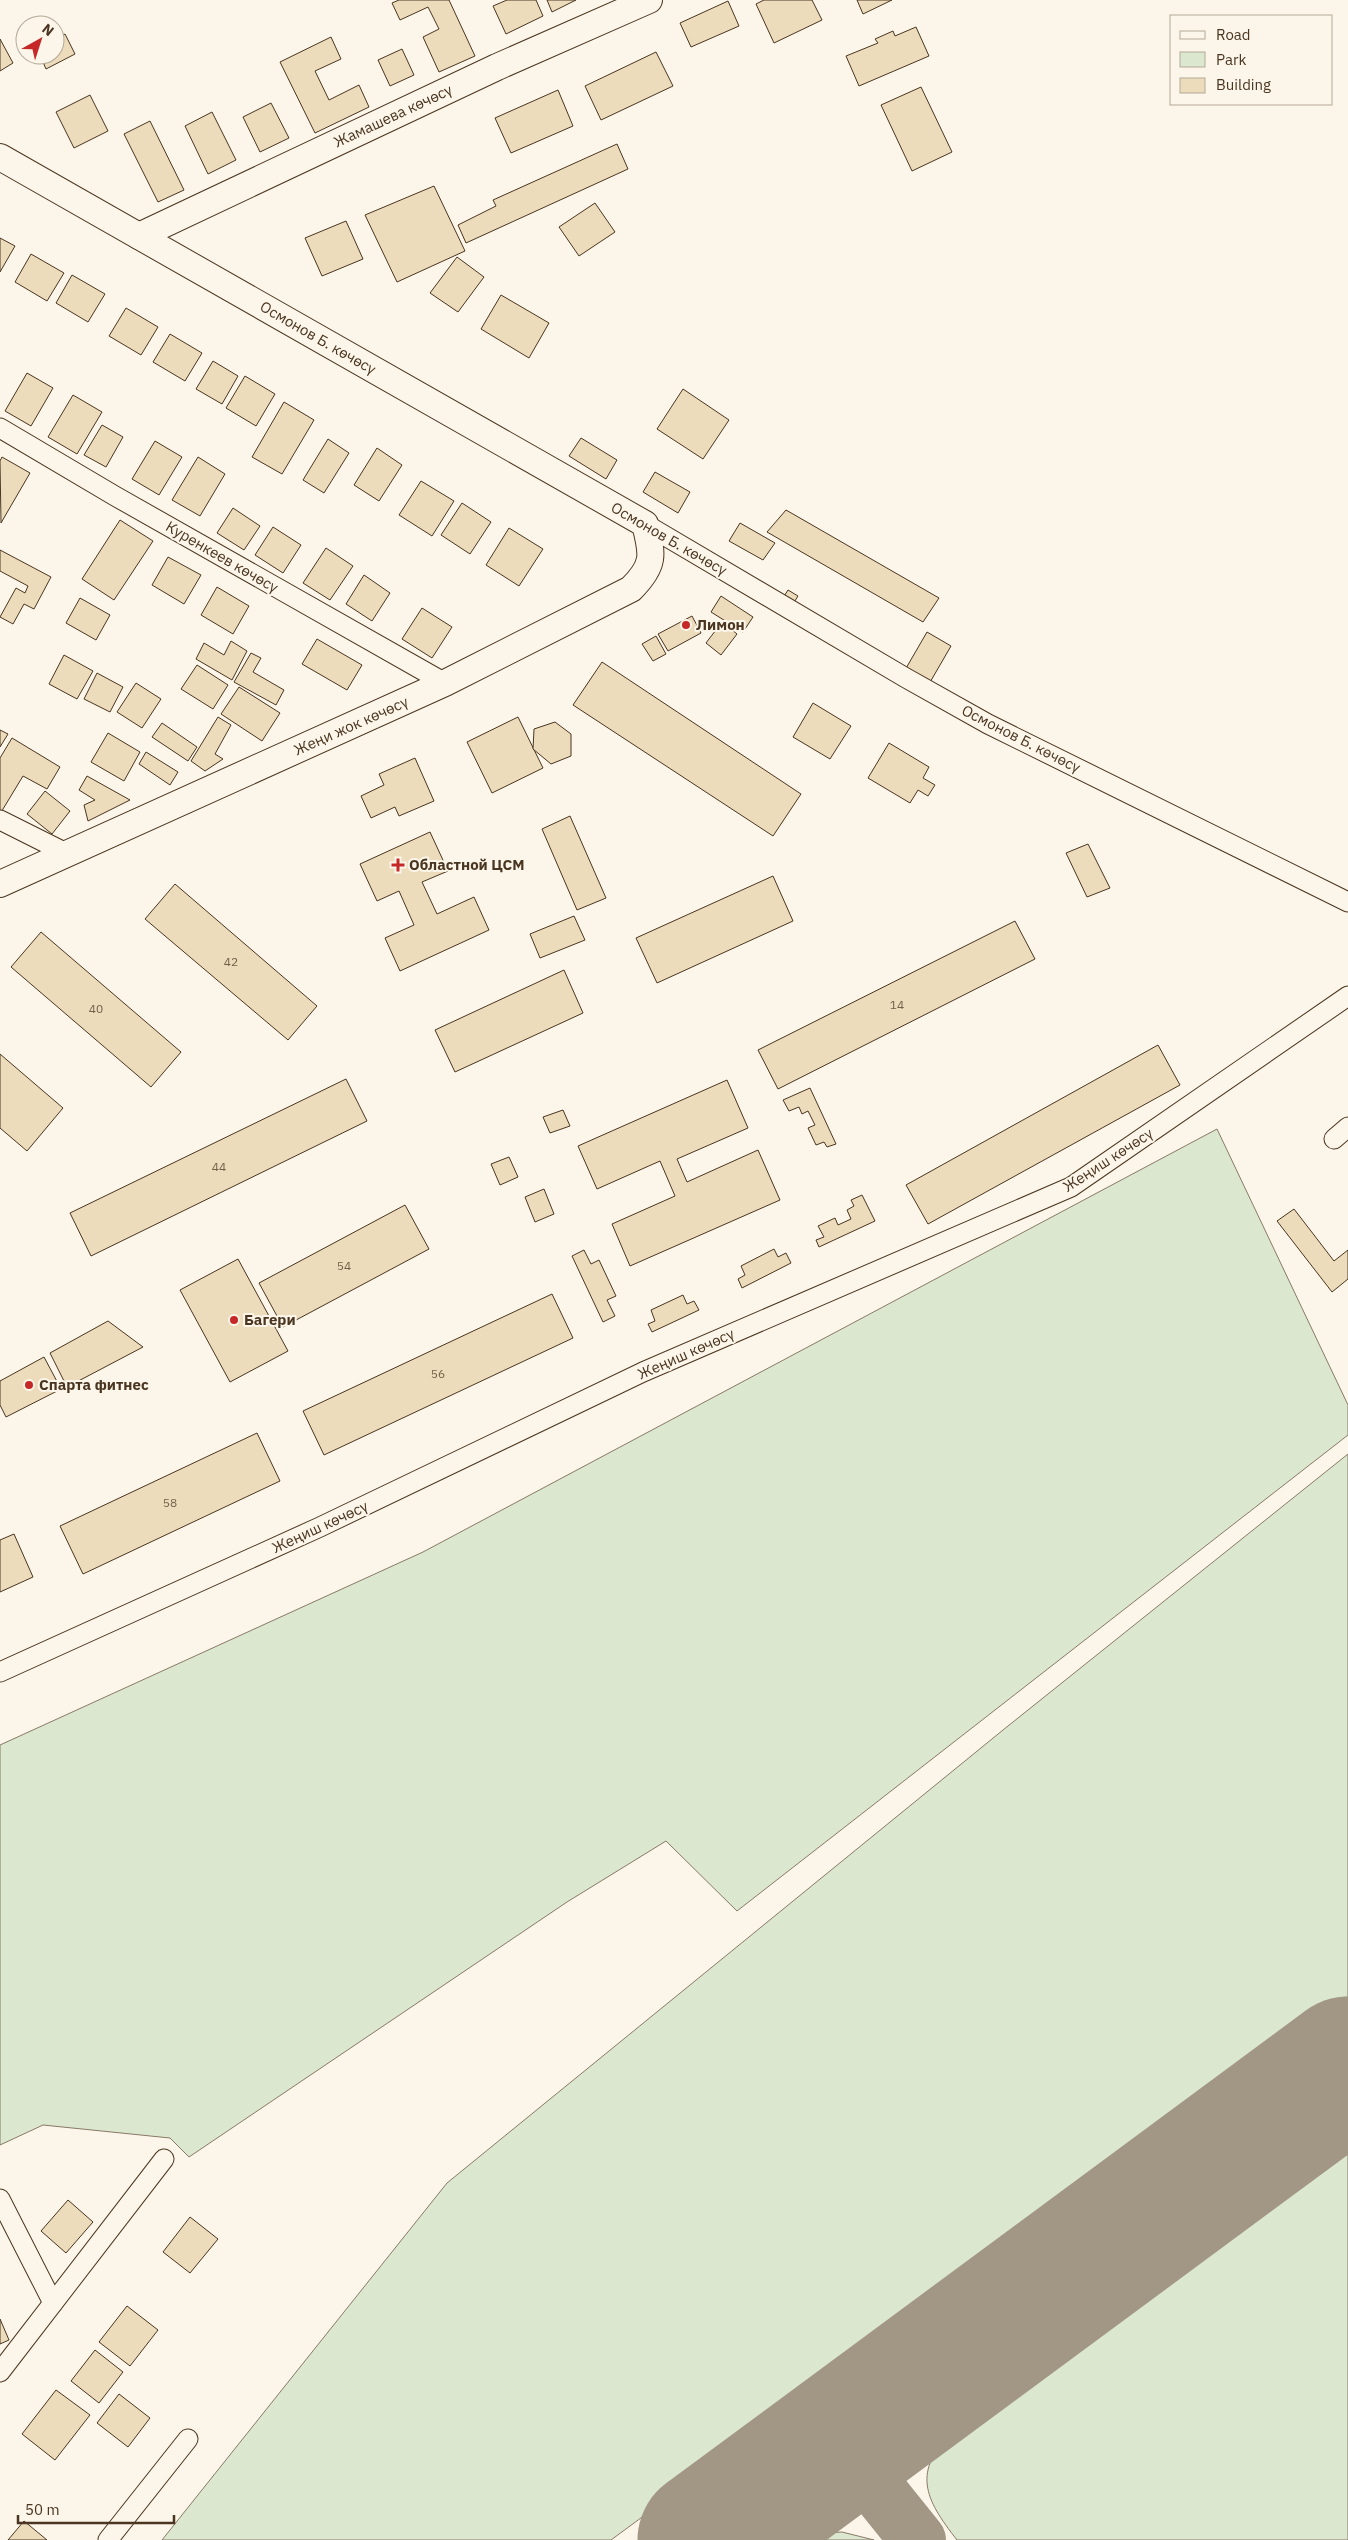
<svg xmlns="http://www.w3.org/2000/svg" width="1348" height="2540" font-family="'IBM Plex Sans',sans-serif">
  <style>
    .green { fill: #dce7d0; stroke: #887966 }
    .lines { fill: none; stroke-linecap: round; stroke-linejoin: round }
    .taxiway { stroke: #a29684; stroke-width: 56 }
    .runway { stroke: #a29684; stroke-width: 141 }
    .building { fill: #ecdcbc; stroke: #4a3520 }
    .minor-casing { stroke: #4a3520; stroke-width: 21 }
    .secondary-casing { stroke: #4a3520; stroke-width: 28 }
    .minor { stroke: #fbf6e9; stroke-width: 19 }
    .secondary { stroke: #fbf6e9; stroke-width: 26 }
    .poi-dot { fill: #c62828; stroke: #fbf6e9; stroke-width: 2 }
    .labels { text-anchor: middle; stroke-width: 4; stroke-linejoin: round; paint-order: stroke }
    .number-label { font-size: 12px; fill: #725f47 }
    .street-label { font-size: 15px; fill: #4a3520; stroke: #fbf6e9 }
    .poi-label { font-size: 15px; font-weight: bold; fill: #4a3520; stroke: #fbf6e9; text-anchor: start }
  </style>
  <rect width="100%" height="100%" fill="#fbf6e9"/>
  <g class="green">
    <polygon points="1217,1129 1348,1405 1348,1435 737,1911 666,1841 567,1902 189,2157 170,2138 43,2125 0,2145 0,1745 423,1552"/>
    <polygon points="1348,1454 1348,1997 611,2540 162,2540 447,2183 1003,1730"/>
    <path d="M1348 2138V2540H957C924 2498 912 2472 953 2430Z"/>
    <polygon points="842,2532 874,2540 804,2540 826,2533"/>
  </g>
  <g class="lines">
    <polyline class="taxiway" points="840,2443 918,2540"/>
    <polyline class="runway" points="708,2540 1348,2067"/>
  </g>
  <g class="building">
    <polygon points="399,0 449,0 475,56 439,72 423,37 439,29 428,7 400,20 392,3"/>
    <polygon points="507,0 536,0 543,16 506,34 493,6"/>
    <polygon points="547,0 576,0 552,12"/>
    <polygon points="764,0 812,0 822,20 774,43 756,4"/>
    <polygon points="857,0 892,0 863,14"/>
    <polygon points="728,1 739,26 691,47 680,23"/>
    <polygon points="916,27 929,56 859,86 846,56 878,43 875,39 893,31 895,36"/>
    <polygon points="65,34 75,54 46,69 40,55 55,55 55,39"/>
    <polygon points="331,37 341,59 315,71 329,100 359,85 369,107 315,133 280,62"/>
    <polygon points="0,39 13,63 0,71"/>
    <polygon points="402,49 414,75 390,86 378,60"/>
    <polygon points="656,52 673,86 601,120 585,86"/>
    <polygon points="921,87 952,152 912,171 881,105"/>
    <polygon points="558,90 573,126 511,153 495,118"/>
    <polygon points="90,95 108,131 74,148 56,112"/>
    <polygon points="271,103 289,138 260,152 243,117"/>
    <polygon points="212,112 236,160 208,174 185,126"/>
    <polygon points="150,121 184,190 158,202 124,134"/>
    <polygon points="617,144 628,169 466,243 458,225 496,206 493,200"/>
    <polygon points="434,186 465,251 397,282 365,215"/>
    <polygon points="595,203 615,232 579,256 559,227"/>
    <polygon points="346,221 363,259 322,276 305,238"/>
    <polygon points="0,238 15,246 0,272"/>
    <polygon points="31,254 64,273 47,301 15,282"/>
    <polygon points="457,257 484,277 458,312 430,293"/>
    <polygon points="72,275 105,294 88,322 56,303"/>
    <polygon points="501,295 549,323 529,358 481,329"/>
    <polygon points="126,308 158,327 141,355 109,336"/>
    <polygon points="170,334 202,353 185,381 153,362"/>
    <polygon points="213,361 238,376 222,404 196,389"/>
    <polygon points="27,373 53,388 31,426 5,411"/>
    <polygon points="245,376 275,394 256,426 226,408"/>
    <polygon points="683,389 729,420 703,459 657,429"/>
    <polygon points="73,395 102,412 77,454 48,437"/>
    <polygon points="284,402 314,420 282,474 252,457"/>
    <polygon points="102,425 123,437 106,467 84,455"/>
    <polygon points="581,438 617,460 606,479 569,456"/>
    <polygon points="328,439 349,453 324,493 303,480"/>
    <polygon points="155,441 182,457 159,495 132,479"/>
    <polygon points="377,448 402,465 379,501 354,485"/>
    <polygon points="2,457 30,473 1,523 0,461"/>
    <polygon points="198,457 225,474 200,516 172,500"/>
    <polygon points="655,472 690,492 678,513 643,492"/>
    <polygon points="421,481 454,501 432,536 399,515"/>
    <polygon points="462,503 491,522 470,554 441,535"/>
    <polygon points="233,508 260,526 244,550 217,533"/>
    <polygon points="786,510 939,598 923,622 767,532"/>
    <polygon points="120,520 153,541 114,600 82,579"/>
    <polygon points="740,523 775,543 763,560 729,541"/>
    <polygon points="273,527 301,545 283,573 255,555"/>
    <polygon points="509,528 543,549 519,586 486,565"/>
    <polygon points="326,548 353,566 330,600 303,583"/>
    <polygon points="0,550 51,577 34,609 24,604 13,624 0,617 16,588 25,593 28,586 0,571"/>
    <polygon points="168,557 201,575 184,604 152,585"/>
    <polygon points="364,575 390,593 372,621 346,604"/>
    <polygon points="217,587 249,606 233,634 201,615"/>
    <polygon points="788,590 798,596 791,607 781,601"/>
    <polygon points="721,596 753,617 743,632 711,612"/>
    <polygon points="80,598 110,615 96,640 66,623"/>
    <polygon points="422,608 452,627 432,658 402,639"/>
    <polygon points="692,616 701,633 668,651 658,634"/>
    <polygon points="722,622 737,634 721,655 706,643"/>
    <polygon points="927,632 951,646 929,684 905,670"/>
    <polygon points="656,636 666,654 653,661 642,644"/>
    <polygon points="317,639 362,665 347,690 302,664"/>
    <polygon points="231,641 247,651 232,680 196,659 204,643 224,655"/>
    <polygon points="251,653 261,658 253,672 284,690 276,705 234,682"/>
    <polygon points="64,655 93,671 77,699 49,684"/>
    <polygon points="602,662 801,794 773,836 573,705"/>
    <polygon points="197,665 228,685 213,709 181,689"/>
    <polygon points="97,673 123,687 110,712 84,699"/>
    <polygon points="136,683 161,699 142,728 117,712"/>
    <polygon points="239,687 280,713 262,741 221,714"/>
    <polygon points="813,703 851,726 830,759 793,737"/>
    <polygon points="218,717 231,725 215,754 223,759 205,771 191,761"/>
    <polygon points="518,717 543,768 492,793 467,742"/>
    <polygon points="555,722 571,734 571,756 551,764 533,749 534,729"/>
    <polygon points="162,723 197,747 188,761 152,737"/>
    <polygon points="0,730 8,734 0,747"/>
    <polygon points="108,733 140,752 124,781 91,762"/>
    <polygon points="12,738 60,767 47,789 23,776 0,814 0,758"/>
    <polygon points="889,743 929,767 923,778 935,785 928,796 918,790 910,803 868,778"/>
    <polygon points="146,752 178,772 170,785 139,764"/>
    <polygon points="415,758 434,801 399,816 395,807 371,818 361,796 384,785 379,774"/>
    <polygon points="87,776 130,800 88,821 84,805 95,800 79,790"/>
    <polygon points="45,791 70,811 52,834 27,814"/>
    <polygon points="570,816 606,898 577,910 542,829"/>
    <polygon points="430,832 448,871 422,882 437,914 474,897 489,930 400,971 385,938 414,925 399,891 377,901 360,864"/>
    <polygon points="1088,844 1110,888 1087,897 1066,853"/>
    <polygon points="773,876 793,921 657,983 636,938"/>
    <polygon points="175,884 317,1006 288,1040 145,919"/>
    <polygon points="574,916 585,940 540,958 530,934"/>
    <polygon points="1015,921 1035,959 778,1089 758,1050"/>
    <polygon points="41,932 181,1052 151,1087 11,967"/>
    <polygon points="564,970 583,1013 455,1072 435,1030"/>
    <polygon points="1158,1045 1180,1085 928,1224 906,1185"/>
    <polygon points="0,1054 63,1108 27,1151 0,1128"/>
    <polygon points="346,1079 367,1121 91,1256 70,1213"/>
    <polygon points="727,1080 748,1128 677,1159 687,1182 758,1150 780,1200 630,1266 612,1224 675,1196 660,1161 597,1189 578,1146"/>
    <polygon points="810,1088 836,1144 827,1147 824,1142 816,1145 808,1128 815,1125 808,1111 802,1114 799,1107 789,1111 783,1100"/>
    <polygon points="563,1110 570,1126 550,1133 543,1117"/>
    <polygon points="509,1157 518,1177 500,1185 491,1164"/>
    <polygon points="544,1189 554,1214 535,1222 525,1197"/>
    <polygon points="862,1195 875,1221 819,1247 816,1240 824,1237 818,1226 835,1218 838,1225 851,1219 847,1210 854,1206 851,1200"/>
    <polygon points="405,1205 429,1249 283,1327 259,1283"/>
    <polygon points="1294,1209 1334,1261 1348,1250 1348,1279 1332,1292 1277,1221"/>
    <polygon points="774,1249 778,1257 786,1253 791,1263 742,1288 738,1279 745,1275 741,1266"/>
    <polygon points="584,1250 591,1264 599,1260 616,1296 607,1300 615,1316 603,1322 572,1256"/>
    <polygon points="238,1259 288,1351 230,1382 180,1290"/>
    <polygon points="552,1294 573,1338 324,1455 303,1411"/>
    <polygon points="683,1295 687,1304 694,1301 699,1310 652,1332 648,1324 655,1321 651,1310"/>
    <polygon points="108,1321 143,1347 67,1387 50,1353"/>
    <polygon points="44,1357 61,1389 6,1417 0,1405 0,1381"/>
    <polygon points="257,1433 280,1481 83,1574 60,1526"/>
    <polygon points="14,1534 33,1577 0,1592 0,1540"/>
    <polygon points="68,2200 93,2222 66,2253 41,2231"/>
    <polygon points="190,2217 218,2239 190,2273 163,2252"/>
    <polygon points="127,2306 158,2330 130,2366 99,2342"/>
    <polygon points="0,2319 9,2340 0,2344"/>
    <polygon points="95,2350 123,2372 99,2403 71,2381"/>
    <polygon points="56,2390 90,2415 55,2460 22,2434"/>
    <polygon points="119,2394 150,2418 128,2447 97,2423"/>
    <polygon points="24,2521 47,2540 8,2540"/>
  </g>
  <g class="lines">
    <g class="minor-casing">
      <g id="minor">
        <polyline points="0,428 115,496 445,683"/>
        <polyline points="645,524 906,678 988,724 1348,902"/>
        <polyline points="0,820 68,854"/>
        <polyline points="1334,1139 1348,1127"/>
        <polyline points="0,1672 320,1527 643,1372 1071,1187 1348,996"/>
        <polyline points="0,2199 53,2303"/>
        <polyline points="0,2372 164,2159"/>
        <polyline points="108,2540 188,2439"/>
      </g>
    </g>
    <g class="secondary-casing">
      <g id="secondary">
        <path d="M0 157 645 524C653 555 655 565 631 589L445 683 0 884"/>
        <polyline points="139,236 497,67 649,0"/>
      </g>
    </g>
    <use href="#minor" class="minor"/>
    <use href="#secondary" class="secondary"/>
  </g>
  <g class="poi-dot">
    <circle cx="686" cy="625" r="5"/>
    <path d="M395.5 857.5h5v5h5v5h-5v5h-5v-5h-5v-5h5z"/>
    <circle cx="234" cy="1320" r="5"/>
    <circle cx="29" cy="1385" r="5"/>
  </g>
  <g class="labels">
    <g class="number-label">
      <text x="231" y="966">42</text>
      <text x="897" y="1009">14</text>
      <text x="96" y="1013">40</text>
      <text x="219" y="1171">44</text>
      <text x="344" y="1270">54</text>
      <text x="438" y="1378">56</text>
      <text x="170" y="1507">58</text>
    </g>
    <g class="street-label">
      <text transform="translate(393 116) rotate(-25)" y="5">Жамашева көчөсү</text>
      <text transform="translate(318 338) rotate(30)" y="5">Осмонов Б. көчөсү</text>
      <text transform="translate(669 539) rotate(30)" y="5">Осмонов Б. көчөсү</text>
      <text transform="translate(222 557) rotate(30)" y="5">Куренкеев көчөсү</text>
      <text transform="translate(351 726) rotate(-24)" y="5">Жеңи жок көчөсү</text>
      <text transform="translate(1021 739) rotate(27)" y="5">Осмонов Б. көчөсү</text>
      <text transform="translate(1108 1160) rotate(-33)" y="5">Жеңиш көчөсү</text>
      <text transform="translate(686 1354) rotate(-24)" y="5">Жеңиш көчөсү</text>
      <text transform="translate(320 1527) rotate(-25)" y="5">Жеңиш көчөсү</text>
    </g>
    <g class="poi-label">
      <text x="696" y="630">Лимон</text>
      <text x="409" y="870">Областной ЦСМ</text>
      <text x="244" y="1325">Багери</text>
      <text x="39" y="1390">Спарта фитнес</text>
    </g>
  </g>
  <rect x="1170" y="15" width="162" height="90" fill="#fbf6e9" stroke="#b4a999"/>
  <rect x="1180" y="31" width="25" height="8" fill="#fbf6e9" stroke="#b4a999"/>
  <text x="1216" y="40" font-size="15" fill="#4a3520">Road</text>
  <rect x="1180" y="52" width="25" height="15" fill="#dce7d0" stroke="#b4a999"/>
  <text x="1216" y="65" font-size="15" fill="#4a3520">Park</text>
  <rect x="1180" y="78" width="25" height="15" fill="#ecdcbc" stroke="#b4a999"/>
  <text x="1216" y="90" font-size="15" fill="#4a3520">Building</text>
  <g transform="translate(40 40) rotate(39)"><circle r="24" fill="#fbf6e9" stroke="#b4a999"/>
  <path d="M0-4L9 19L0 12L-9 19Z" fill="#c62828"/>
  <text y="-8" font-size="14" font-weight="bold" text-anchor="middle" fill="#4a3520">N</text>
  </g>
  <path d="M18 2515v8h156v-8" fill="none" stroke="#4a3520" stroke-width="2.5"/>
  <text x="25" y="2515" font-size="15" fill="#4a3520" stroke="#fbf6e9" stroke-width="4" paint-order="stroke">50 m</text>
</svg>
